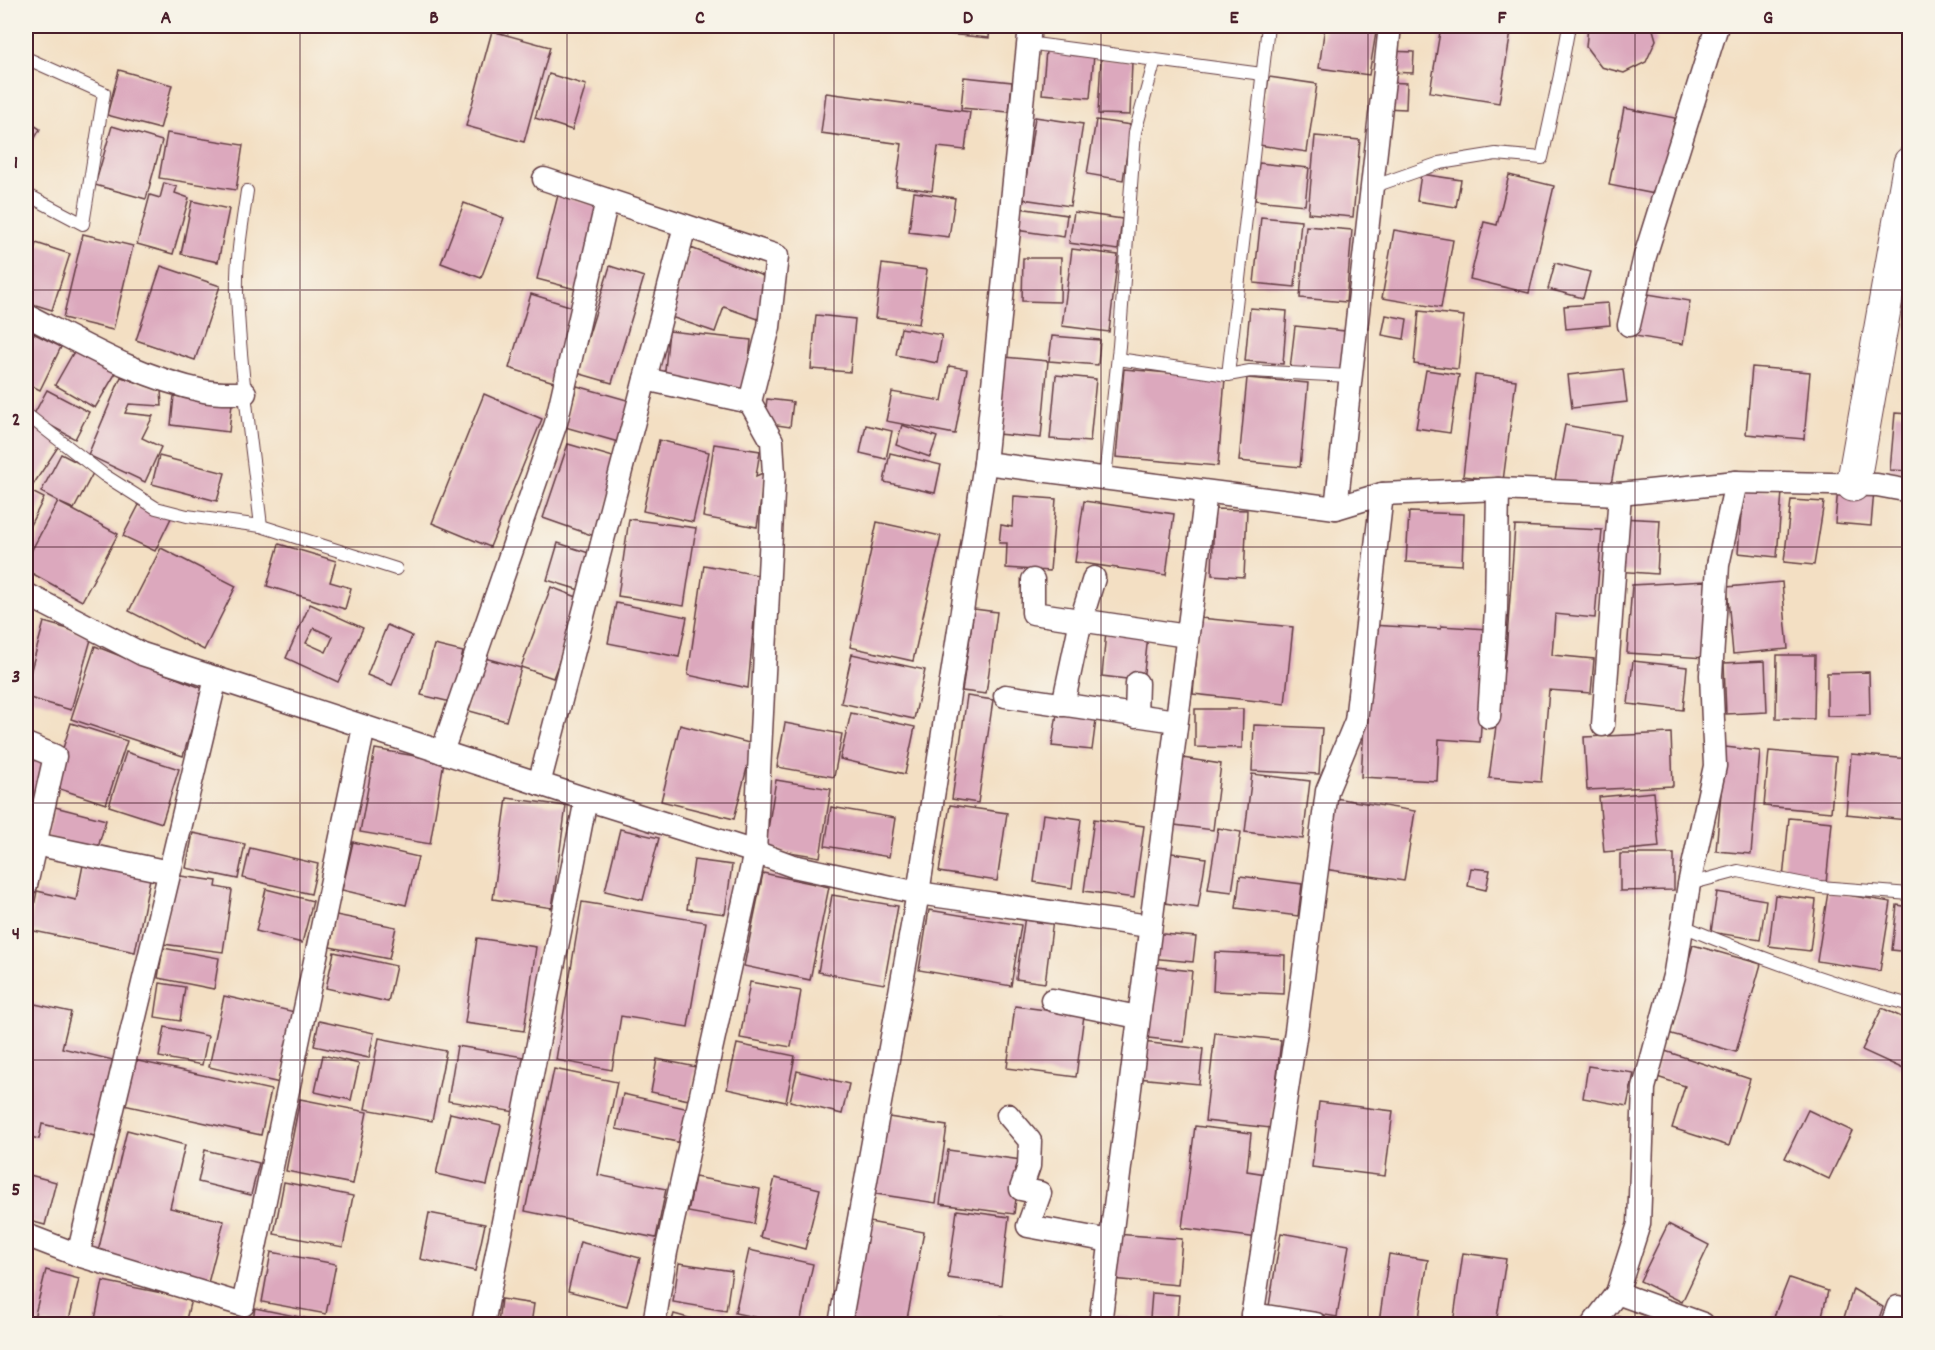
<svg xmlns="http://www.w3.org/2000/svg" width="1935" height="1350" font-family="Dekko,sans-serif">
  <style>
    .building { fill: #dca8bd; fill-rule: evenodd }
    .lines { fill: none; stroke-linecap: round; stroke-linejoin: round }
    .lane-casing { stroke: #633c42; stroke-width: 14 }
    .street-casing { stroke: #633c42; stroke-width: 25 }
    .secondary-casing { stroke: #633c42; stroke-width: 35 }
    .lane { stroke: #fff; stroke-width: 12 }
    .street { stroke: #fff; stroke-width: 22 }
    .secondary { stroke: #fff; stroke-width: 33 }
    .grid { fill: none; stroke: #4a1f2b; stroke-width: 1.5; stroke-opacity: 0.55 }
    .neatline { fill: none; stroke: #4a1f2b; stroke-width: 2 }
    .grid-label { font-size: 20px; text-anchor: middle; font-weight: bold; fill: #4a1f2b }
  </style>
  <rect width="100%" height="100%" fill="#f7f3e8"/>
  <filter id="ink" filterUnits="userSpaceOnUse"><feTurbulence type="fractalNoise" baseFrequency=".0167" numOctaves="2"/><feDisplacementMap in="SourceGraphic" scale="12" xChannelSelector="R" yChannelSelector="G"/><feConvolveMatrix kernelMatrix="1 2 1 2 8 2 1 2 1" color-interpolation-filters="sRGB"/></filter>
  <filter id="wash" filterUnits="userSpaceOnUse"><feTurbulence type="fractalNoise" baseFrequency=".008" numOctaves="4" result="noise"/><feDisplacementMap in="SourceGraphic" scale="24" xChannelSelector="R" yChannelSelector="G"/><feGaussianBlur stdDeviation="1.35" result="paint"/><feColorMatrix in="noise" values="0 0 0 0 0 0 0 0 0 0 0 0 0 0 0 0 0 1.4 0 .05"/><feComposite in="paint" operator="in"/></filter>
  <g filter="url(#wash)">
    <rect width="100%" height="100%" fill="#f3dfc3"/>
    <g id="blocks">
      <g class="building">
        <polygon points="949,26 990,26 989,38 948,34"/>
        <polygon points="1325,26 1376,32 1369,75 1319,68"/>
        <polygon points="1441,26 1512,26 1499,103 1430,92"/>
        <polygon points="1588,26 1652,26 1656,40 1646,62 1624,73 1601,67 1586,47"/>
        <polygon points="492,31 550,47 524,142 466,126"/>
        <polygon points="1046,51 1094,55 1090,98 1042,94"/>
        <polygon points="1388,51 1414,52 1413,73 1387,72"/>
        <polygon points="1101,59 1132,61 1130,115 1098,114"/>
        <polygon points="119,70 172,85 160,129 107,115"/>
        <polygon points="549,74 586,85 572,130 535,118"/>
        <polygon points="964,77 1012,82 1009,112 961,108"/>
        <polygon points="1269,77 1317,84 1307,152 1259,145"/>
        <polygon points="1384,82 1407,83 1406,109 1383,108"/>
        <polygon points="826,93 970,112 965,150 938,147 932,191 896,186 902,144 821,133"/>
        <polygon points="1624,108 1675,118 1660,195 1609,185"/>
        <polygon points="1035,117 1083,124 1070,206 1023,199"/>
        <polygon points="26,120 40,129 26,154"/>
        <polygon points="1096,120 1131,125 1123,180 1087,174"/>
        <polygon points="112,126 162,141 146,199 95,185"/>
        <polygon points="167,133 243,145 236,190 159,178"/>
        <polygon points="1315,136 1360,140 1353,217 1308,213"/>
        <polygon points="1259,163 1309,168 1305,205 1255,200"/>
        <polygon points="1421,174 1461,180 1456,207 1417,201"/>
        <polygon points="1509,175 1554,186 1529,293 1470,279 1484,222 1497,225"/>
        <polygon points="164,183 177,187 175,193 189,198 173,254 137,244 150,195 160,198"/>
        <polygon points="914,192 955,198 949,237 909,232"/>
        <polygon points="558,195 600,206 579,290 537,279"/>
        <polygon points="192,201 229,209 218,262 181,254"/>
        <polygon points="464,203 504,218 481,278 441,263"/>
        <polygon points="1019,208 1067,215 1064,237 1016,230"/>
        <polygon points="1074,212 1122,219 1118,250 1069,243"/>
        <polygon points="1261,217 1301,221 1295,287 1254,283"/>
        <polygon points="1306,226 1352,230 1346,302 1300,298"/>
        <polygon points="1394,230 1453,240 1441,308 1382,298"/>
        <polygon points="83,234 133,246 113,330 63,318"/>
        <polygon points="36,243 70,254 52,310 26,302 26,276"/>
        <polygon points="691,248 768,278 760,306 765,305 761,320 724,307 715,332 668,316"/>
        <polygon points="1072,249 1118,255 1109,332 1062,326"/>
        <polygon points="1023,258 1061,258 1060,302 1022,301"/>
        <polygon points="1555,263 1590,272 1583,298 1548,289"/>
        <polygon points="882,264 927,270 919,324 875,318"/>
        <polygon points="161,266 220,286 195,360 136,340"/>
        <polygon points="610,266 644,277 612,383 577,373"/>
        <polygon points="1642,293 1690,301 1683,344 1635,336"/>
        <polygon points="531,294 576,308 554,382 509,368"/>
        <polygon points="1608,303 1610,325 1566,329 1564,306"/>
        <polygon points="1250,308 1287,311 1283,364 1245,361"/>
        <polygon points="1419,311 1464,316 1458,369 1414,364"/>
        <polygon points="816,315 855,319 850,372 811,369"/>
        <polygon points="1386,315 1407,319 1404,339 1382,335"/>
        <polygon points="1295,326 1345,331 1340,375 1290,369"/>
        <polygon points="901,328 942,335 937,363 896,355"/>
        <polygon points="669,331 751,340 746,389 664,380"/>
        <polygon points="31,332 61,347 40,390 26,383 26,342"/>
        <polygon points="1052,336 1100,340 1098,365 1049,361"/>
        <polygon points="76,348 117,371 95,408 55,385"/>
        <polygon points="1004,357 1048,361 1041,438 997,434"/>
        <polygon points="949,366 967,369 955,434 886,421 892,392 942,401"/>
        <polygon points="1752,367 1810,372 1804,439 1746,434"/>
        <polygon points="1124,369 1225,378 1218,466 1116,457"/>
        <polygon points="1623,369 1627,402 1572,408 1568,375"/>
        <polygon points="1426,370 1459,375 1450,433 1416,428"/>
        <polygon points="1056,375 1096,379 1090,442 1050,439"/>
        <polygon points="1475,375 1516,380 1503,481 1463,476"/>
        <polygon points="121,377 161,390 162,406 129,404 125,413 153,416 142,438 161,447 145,482 88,455"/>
        <polygon points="1247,378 1308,383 1300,467 1239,461"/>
        <polygon points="577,386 641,404 629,445 565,427"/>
        <polygon points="47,390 89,412 75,439 33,416"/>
        <polygon points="484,394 542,419 490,547 432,523"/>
        <polygon points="174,396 232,403 229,432 171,425"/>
        <polygon points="767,399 793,402 790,427 764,423"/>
        <polygon points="1895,413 1910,414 1910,471 1890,470"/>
        <polygon points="26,421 60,444 33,485 26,480"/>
        <polygon points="866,425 892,431 886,459 860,453"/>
        <polygon points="902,425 937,437 930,457 896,445"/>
        <polygon points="1565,425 1620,435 1610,490 1555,480"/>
        <polygon points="659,440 709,452 693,522 643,511"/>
        <polygon points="568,444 620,459 597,537 543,518"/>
        <polygon points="714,444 760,451 756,476 765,472 757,527 703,517"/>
        <polygon points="890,453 941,465 935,493 884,482"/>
        <polygon points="61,454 94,471 74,509 60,503 118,534 82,601 26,570 26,561 58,501 41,492"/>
        <polygon points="159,456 225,473 217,501 152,484"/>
        <polygon points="1838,487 1874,490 1871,526 1835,523"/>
        <polygon points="26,489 44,498 26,533"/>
        <polygon points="1743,489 1782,492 1777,557 1738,553"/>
        <polygon points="1014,496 1056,499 1050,571 1006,568 1007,543 999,543 1001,525 1012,527"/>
        <polygon points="1791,500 1824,502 1814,565 1784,562"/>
        <polygon points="1084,501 1174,514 1166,575 1075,562"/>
        <polygon points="140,503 171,518 155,551 123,536"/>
        <polygon points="1214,509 1247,510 1244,577 1212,575"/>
        <polygon points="1409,512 1464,514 1462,565 1406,562"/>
        <polygon points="1619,518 1660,520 1657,574 1616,571"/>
        <polygon points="629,519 696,528 684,606 618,596"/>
        <polygon points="877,522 941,536 913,661 850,647"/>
        <polygon points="1515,526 1602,530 1595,618 1555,614 1552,655 1594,659 1591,693 1549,690 1541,782 1489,778 1506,653"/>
        <polygon points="558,543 598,556 586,592 547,580"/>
        <polygon points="279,544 336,561 330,582 351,588 345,609 267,586"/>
        <polygon points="161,548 236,586 204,650 129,611"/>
        <polygon points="704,565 758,575 748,688 688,675"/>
        <polygon points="1706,581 1705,658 1627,653 1632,585"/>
        <polygon points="1782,582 1788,649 1733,654 1727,587"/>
        <polygon points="551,587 582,599 553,678 521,667"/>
        <polygon points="616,603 687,617 679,657 608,643"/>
        <path d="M310 604 363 628 338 682 286 658ZM314 628 333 637 326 652 306 643Z"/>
        <polygon points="974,609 997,612 986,694 962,691"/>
        <polygon points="1200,618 1293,627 1285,704 1193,694"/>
        <polygon points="44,622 92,636 71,710 26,697 26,688"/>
        <polygon points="387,625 412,636 392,685 367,675"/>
        <polygon points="1370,625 1441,629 1441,626 1487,629 1480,742 1439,739 1437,781 1361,777"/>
        <polygon points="1106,631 1148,636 1143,681 1102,676"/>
        <polygon points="434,645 463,652 451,702 421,695"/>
        <polygon points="95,646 204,689 183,756 71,719"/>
        <polygon points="852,654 925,670 914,719 841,703"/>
        <polygon points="1777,655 1815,655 1814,719 1776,718"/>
        <polygon points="481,657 521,668 506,721 466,710"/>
        <polygon points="1633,661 1687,667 1683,710 1628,704"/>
        <polygon points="1765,661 1767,712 1726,714 1724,663"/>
        <polygon points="1869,672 1870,715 1827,716 1827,673"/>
        <polygon points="967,696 993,700 978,803 952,799"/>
        <polygon points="1058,707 1097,712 1092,750 1052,746"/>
        <polygon points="1195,709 1243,709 1242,748 1195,747"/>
        <polygon points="851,713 915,727 905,774 840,759"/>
        <polygon points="71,723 127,741 106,804 51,786"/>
        <polygon points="785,723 842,734 834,777 777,767"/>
        <polygon points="680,725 753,744 734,819 661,801"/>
        <polygon points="1254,725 1322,728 1319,774 1252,771"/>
        <polygon points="1671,733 1673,786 1587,790 1584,737"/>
        <polygon points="1725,747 1760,751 1751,854 1716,851"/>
        <polygon points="375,749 444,761 430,844 360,832"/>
        <polygon points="1769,751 1836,757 1831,812 1764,806"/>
        <polygon points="126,752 179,769 162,823 109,806"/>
        <polygon points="26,753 48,761 26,821"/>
        <polygon points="1851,754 1910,759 1907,820 1846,814"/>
        <polygon points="1176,757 1221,764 1213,830 1167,824"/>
        <polygon points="1252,774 1310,781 1303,839 1245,832"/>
        <polygon points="776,780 831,789 820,857 765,848"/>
        <polygon points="1654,792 1659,847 1604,852 1599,797"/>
        <polygon points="507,798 566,806 552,908 493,899"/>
        <polygon points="1335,798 1415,811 1404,881 1324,869"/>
        <polygon points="950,805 1007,813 997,881 939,872"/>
        <polygon points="55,807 106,820 97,851 47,837"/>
        <polygon points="831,807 895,818 889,857 825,846"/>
        <polygon points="1043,814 1081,819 1072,888 1034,882"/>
        <polygon points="1789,818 1832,822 1826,884 1783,879"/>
        <polygon points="1094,819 1144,826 1134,898 1084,891"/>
        <polygon points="1218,828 1241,832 1232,892 1208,889"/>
        <polygon points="620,829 659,838 643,900 605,891"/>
        <polygon points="193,833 245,844 238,879 186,868"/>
        <polygon points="353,842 418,857 406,905 342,890"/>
        <polygon points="250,848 318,864 311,894 243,878"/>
        <polygon points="1165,852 1206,858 1198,908 1158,902"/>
        <polygon points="1620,854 1674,854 1674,890 1620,891"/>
        <polygon points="84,860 151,874 135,952 29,930 37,891 76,900"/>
        <polygon points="694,860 732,865 725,914 687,909"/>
        <polygon points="1471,868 1490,870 1486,890 1468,886"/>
        <polygon points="763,873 829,887 810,980 744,966"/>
        <polygon points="173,875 217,881 216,887 232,890 223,952 163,944"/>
        <polygon points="1240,876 1302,884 1298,916 1236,908"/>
        <polygon points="266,889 313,901 302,943 256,931"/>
        <polygon points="1717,892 1766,900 1760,940 1711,932"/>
        <polygon points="1828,892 1891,902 1880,971 1817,961"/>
        <polygon points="832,895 898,906 884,984 818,972"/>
        <polygon points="1775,895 1816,900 1810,951 1769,946"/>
        <polygon points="582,902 706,922 688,1027 621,1016 612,1070 556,1060"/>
        <polygon points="1897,905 1910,907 1910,952 1892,950"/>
        <polygon points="929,910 1021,925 1011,986 919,970"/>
        <polygon points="336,915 396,927 389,959 330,947"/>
        <polygon points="1025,916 1053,920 1045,983 1016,979"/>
        <polygon points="1152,933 1196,937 1193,962 1150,958"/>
        <polygon points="477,938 536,947 524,1031 465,1023"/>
        <polygon points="1693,945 1761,964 1736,1052 1668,1033"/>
        <polygon points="163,948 219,958 214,989 158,978"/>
        <polygon points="334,952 396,966 388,1002 326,988"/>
        <polygon points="1215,952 1285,955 1284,994 1213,991"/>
        <polygon points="1148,966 1192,971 1184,1042 1140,1037"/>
        <polygon points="750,982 801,991 791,1047 740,1038"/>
        <polygon points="160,983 185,987 180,1021 155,1017"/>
        <polygon points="224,996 295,1012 280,1083 209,1067"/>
        <polygon points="26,1002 71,1012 62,1048 113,1060 95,1136 42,1124 39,1139 26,1136"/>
        <polygon points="1015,1006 1084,1015 1076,1077 1007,1068"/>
        <polygon points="1882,1008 1910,1021 1910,1072 1862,1050"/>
        <polygon points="319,1021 374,1033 369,1058 314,1046"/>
        <polygon points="165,1027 208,1036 202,1065 159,1057"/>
        <polygon points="1215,1033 1281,1040 1271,1128 1205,1121"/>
        <polygon points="379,1038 446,1051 432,1121 365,1109"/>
        <polygon points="1142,1042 1203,1049 1199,1084 1138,1078"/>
        <polygon points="737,1044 795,1056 786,1102 727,1089"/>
        <polygon points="457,1046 524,1057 515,1112 448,1101"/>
        <polygon points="1662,1050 1750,1079 1729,1146 1672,1128 1685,1086 1654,1076"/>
        <polygon points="323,1055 359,1064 351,1100 315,1092"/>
        <polygon points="129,1059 271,1090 261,1135 119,1104"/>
        <polygon points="657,1059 696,1067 689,1100 651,1092"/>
        <polygon points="1588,1066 1634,1073 1627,1106 1583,1098"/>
        <polygon points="554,1069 617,1082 598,1175 666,1189 656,1238 525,1211"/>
        <polygon points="797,1071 849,1084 842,1114 790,1101"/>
        <polygon points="623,1094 689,1109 682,1143 616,1129"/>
        <polygon points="300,1099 367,1112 353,1184 286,1171"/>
        <polygon points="1319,1102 1393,1111 1385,1176 1312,1167"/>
        <polygon points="1808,1110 1852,1131 1829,1179 1785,1158"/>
        <polygon points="450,1113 501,1125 487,1185 436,1174"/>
        <polygon points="882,1116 947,1126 936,1203 870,1193"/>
        <polygon points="1195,1126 1251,1133 1247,1171 1266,1174 1258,1238 1182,1228"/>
        <polygon points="127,1130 185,1145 170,1208 224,1221 208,1283 97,1256"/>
        <polygon points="205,1150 259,1163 251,1195 198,1182"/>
        <polygon points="948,1150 1021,1160 1014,1214 940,1204"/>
        <polygon points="26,1174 56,1182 45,1225 26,1220"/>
        <polygon points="695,1177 760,1189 754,1224 688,1212"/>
        <polygon points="775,1178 820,1189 805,1249 760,1237"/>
        <polygon points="284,1182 353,1196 343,1247 274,1234"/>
        <polygon points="957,1210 1009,1217 1001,1285 948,1278"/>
        <polygon points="429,1213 485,1224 475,1271 420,1259"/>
        <polygon points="864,1221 924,1232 906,1324 843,1324"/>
        <polygon points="1668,1224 1709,1245 1682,1302 1640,1281"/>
        <polygon points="1281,1233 1349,1245 1337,1317 1269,1306"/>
        <polygon points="1115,1234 1182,1239 1178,1285 1111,1279"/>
        <polygon points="580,1242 640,1258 627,1306 568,1291"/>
        <polygon points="749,1250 813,1264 800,1324 786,1324 735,1313"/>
        <polygon points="271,1252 336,1264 326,1314 262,1302"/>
        <polygon points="1463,1253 1506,1259 1496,1324 1453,1324"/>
        <polygon points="1389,1254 1428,1260 1418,1324 1379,1322"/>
        <polygon points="679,1263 732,1271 726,1311 673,1302"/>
        <polygon points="46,1270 79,1279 68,1324 44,1324 33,1322"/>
        <polygon points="1789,1278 1828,1291 1820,1324 1771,1324"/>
        <polygon points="103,1281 191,1299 185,1324 94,1324"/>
        <polygon points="1853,1289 1883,1307 1877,1324 1842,1324"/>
        <polygon points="1152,1293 1179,1295 1177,1320 1150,1318"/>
        <polygon points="501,1299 534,1304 531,1324 498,1324"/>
        <polygon points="255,1308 319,1321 319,1324 252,1324"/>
        <polygon points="674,1314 710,1324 671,1324"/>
        <polygon points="1107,1315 1168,1323 1168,1324 1106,1324"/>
        <polygon points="1619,1316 1639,1324 1616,1324"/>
        <polygon points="1000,1317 1053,1323 1053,1324 999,1324"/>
      </g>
    </g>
  </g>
  <g filter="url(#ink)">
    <use href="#blocks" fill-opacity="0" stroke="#633c42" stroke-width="1.5"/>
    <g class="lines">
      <g class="lane-casing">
        <g id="lane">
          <polyline points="1027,43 1262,74"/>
          <polyline points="26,58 104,93 83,224 26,194"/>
          <polyline points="1372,187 1440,163 1496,154 1542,158 1560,75 1569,26"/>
          <path d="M247 191C242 225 236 258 237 292 240 370 252 448 261 526L396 569"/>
          <polyline points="1118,359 1228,375 1250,371 1350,376"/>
          <polyline points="1228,375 1268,26"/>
          <polyline points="26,414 104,475 156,508 187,516 261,526"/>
          <polyline points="1105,478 1119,346 1135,132 1155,60"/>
          <polyline points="1689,884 1738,871 1820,887 1910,894"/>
          <path d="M1683 926C1757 957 1832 984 1910 1005"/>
        </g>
      </g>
      <g class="street-casing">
        <g id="street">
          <polyline points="544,179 777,256 769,327 750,402 772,441 774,474 755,852 666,1252 654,1324"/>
          <path d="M26 315C83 344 140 378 204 391 217 394 232 393 245 393"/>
          <polyline points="1629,325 1645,256 1717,26"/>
          <polyline points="645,379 750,402"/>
          <polyline points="985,463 1336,508 1382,494 1498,489 1620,494 1736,482 1877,485 1910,491"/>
          <polyline points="1336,508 1390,26"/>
          <polyline points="1033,580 1033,613 1187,636"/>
          <polyline points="26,594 142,654 586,799 755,852 793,866 918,893 1149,926"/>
          <polyline points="1005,696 1176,721"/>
          <polyline points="1063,705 1081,620 1094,578"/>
          <polyline points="1136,716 1137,683"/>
          <polyline points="1489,717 1496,609 1498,489"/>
          <polyline points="1603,725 1620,494"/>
          <polyline points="26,744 55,756 26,885"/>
          <polyline points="442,752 556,423 607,200"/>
          <polyline points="539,784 685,226"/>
          <polyline points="26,845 35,844 169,872"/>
          <polyline points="1052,1000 1138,1017"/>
          <polyline points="1008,1115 1030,1141 1029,1166 1021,1189 1040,1193 1028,1226 1110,1241"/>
          <polyline points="26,1235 78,1255 243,1305 364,727"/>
          <polyline points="78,1255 216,678"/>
          <polyline points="1617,1293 1703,1324"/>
          <polyline points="1252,1314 1316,1324"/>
          <polyline points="483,1324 586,799"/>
          <polyline points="840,1324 918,893 985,463 1030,26"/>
          <polyline points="1100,1324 1206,492"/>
          <polyline points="1251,1324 1296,1031 1327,791 1356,721 1382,494"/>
          <polyline points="1593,1324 1617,1293 1639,1224 1644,1088 1675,972 1689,884 1715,766 1711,675 1718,565 1736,482"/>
          <polyline points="1892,1324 1898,1307 1910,1312"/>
        </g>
      </g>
      <g class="secondary-casing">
        <polyline id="secondary" points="1853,485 1910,163"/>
      </g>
      <use href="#lane" class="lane"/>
      <use href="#street" class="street"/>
      <use href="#secondary" class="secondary"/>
    </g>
  </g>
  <path class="grid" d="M300 26V1324M567 26V1324M834 26V1324M1101 26V1324M1368 26V1324M1635 26V1324M26 290H1910M26 547H1910M26 803H1910M26 1060H1910"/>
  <rect width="1935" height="1350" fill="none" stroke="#f7f3e8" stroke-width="66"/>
  <rect x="33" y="33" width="1869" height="1284" class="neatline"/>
  <g class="grid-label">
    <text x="166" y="23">A</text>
    <text x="434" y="23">B</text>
    <text x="700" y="23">C</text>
    <text x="968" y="23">D</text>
    <text x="1234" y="23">E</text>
    <text x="1502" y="23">F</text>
    <text x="1768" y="23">G</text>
    <text x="16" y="168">1</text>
    <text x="16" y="425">2</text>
    <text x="16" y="682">3</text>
    <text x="16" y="939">4</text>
    <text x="16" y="1195">5</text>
  </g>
</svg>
